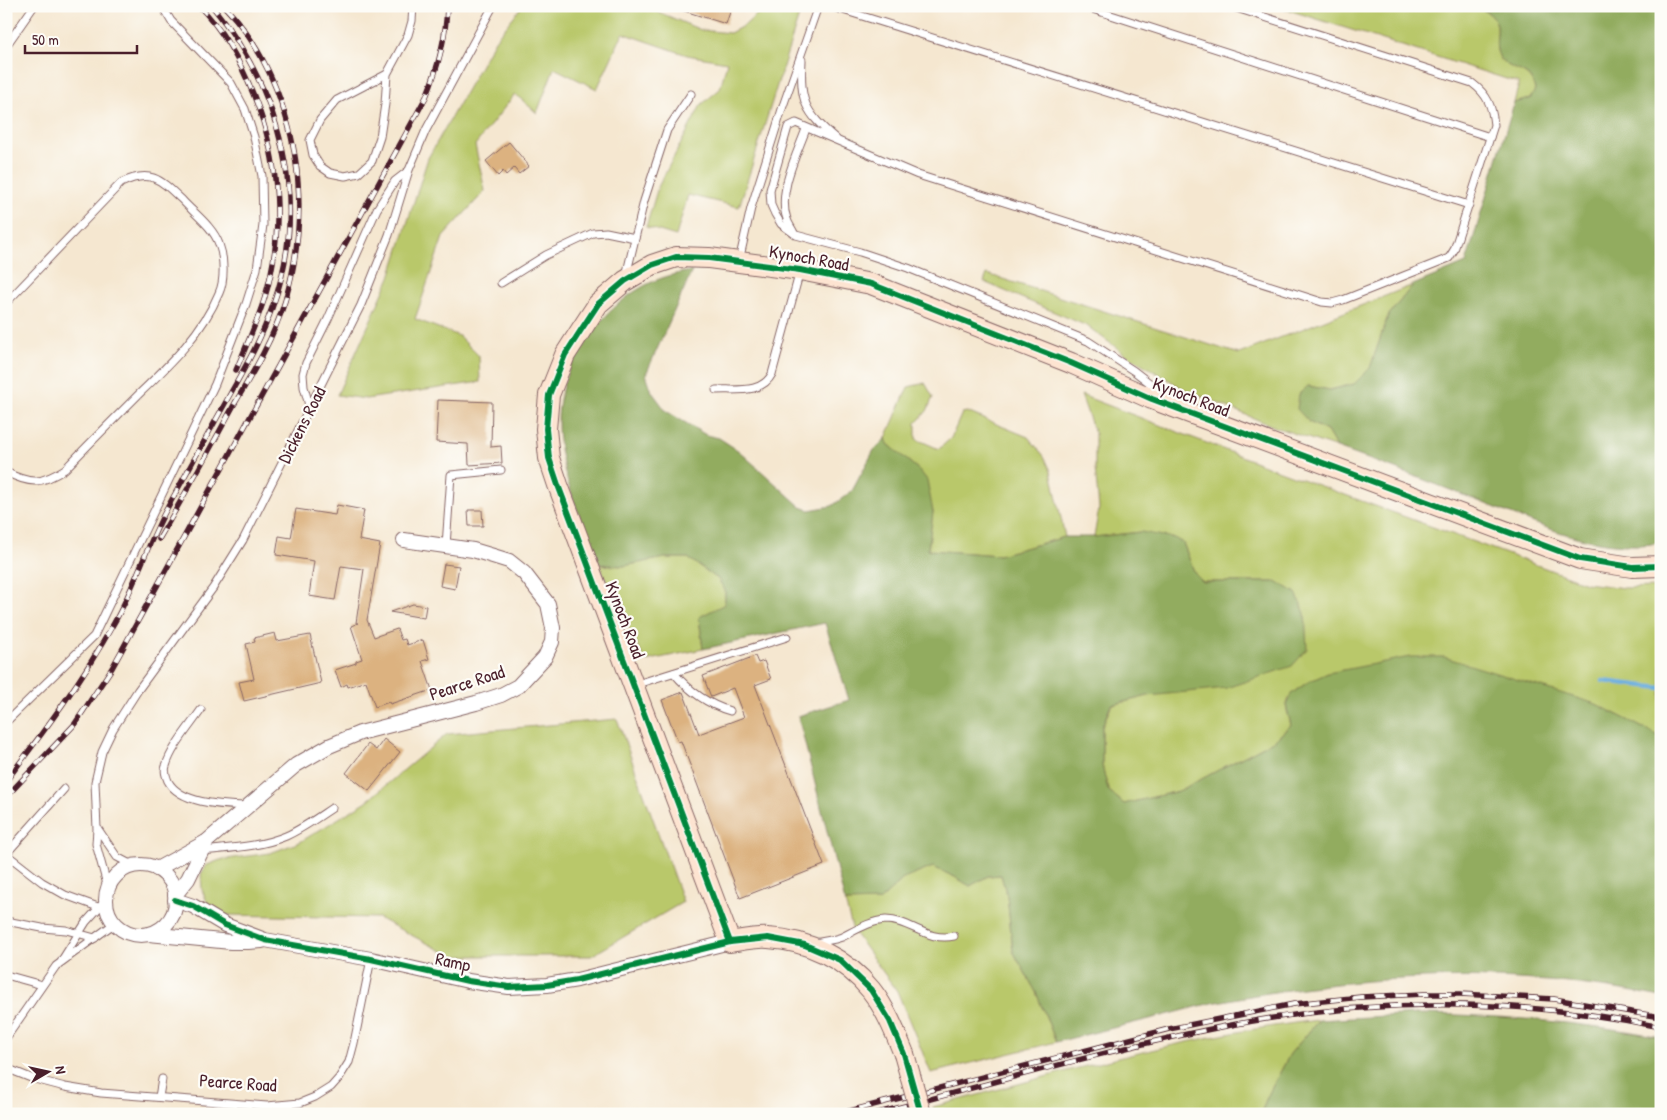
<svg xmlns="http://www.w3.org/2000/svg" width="1667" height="1120" font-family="'Patrick Hand',sans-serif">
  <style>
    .green { fill: #b9c86a; stroke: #82744a }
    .forest { fill: #92ac5e; stroke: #6e6644 }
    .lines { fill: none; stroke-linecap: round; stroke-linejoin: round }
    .stream { stroke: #69addf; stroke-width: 4.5 }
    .building { fill: #dcb280 }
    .lane-casing { stroke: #866565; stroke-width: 9 }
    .street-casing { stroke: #866565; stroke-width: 16 }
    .secondary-casing { stroke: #866565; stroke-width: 22 }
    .lane { stroke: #fff; stroke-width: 7 }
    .street { stroke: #fff; stroke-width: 14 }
    .secondary { stroke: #fde4d1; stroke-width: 20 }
    .rail-casing { stroke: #4a1f2b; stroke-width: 5.5 }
    .rail { stroke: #fdfcf7; stroke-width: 4; stroke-dasharray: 11; stroke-linecap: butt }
    .secondary-bridge-casing { stroke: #866565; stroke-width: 22; stroke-linecap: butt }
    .secondary-bridge { stroke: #fde4d1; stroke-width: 20 }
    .cycleway-casing { stroke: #fdfcf7; stroke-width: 9 }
    .cycleway { stroke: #00873e; stroke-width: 6 }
    .labels { text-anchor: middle; stroke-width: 4.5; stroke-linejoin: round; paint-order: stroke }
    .street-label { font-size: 18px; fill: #4a1f2b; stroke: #fdfcf7 }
  </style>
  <rect width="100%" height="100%" fill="#fdfcf7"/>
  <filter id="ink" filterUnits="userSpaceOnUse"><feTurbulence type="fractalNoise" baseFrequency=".02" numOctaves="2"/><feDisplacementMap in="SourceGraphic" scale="10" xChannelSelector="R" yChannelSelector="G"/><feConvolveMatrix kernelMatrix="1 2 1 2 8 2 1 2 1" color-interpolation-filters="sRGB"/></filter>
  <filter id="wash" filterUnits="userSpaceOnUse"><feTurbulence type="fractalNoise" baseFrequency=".0096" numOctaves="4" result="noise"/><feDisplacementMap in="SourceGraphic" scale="20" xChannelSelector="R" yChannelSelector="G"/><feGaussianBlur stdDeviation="1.12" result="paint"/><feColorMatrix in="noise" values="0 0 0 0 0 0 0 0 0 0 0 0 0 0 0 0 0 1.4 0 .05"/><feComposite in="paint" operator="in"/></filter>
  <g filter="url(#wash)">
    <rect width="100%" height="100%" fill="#f5e7d0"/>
    <g class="green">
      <polygon points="522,6 644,6 701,30 730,33 745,25 766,6 802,6 739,207 688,195 676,236 646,227 658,187 701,105 720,89 727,62 687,55 623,33 597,89 554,68 537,113 515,94 475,145 485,191 443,237 415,319 459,336 479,356 480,382 366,399 337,395 390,277 428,158 495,40"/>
      <path d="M1276 6H1476C1481 9 1489 12 1493 17 1503 28 1491 43 1500 58 1510 73 1531 66 1535 91L1530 99 1514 103 1519 83Z"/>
      <polygon points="987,274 1239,354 1413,285 1388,316 1370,369 1354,384 1330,390 1308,386 1309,422 1327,431 1337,448 1275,427 1184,389 1125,354 1087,326 984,282"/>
      <polygon points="925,383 933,397 927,411 916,423 916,439 939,449 951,438 962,413 967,412 1028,437 1044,456 1051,471 1065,537 999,555 928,550 933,512 920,471 888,444 886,438 908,387"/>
      <path d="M1081 395 1285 473 1586 583 1624 588 1661 587V737L1595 704 1328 673C1316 679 1287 690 1286 705 1286 710 1290 719 1291 725L1275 740 1179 791 1124 804 1108 790 1102 765V726L1112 705 1148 696 1278 582H1203L1195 574 1183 543 1141 532 1094 537 1099 508 1095 468V434Z"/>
      <polygon points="665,558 688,558 718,579 725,590 725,605 699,618 703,649 645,661 599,565 623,566"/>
      <polygon points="617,719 683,902 591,956 452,956 378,918 225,915 208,904 202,890 201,874 207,865 220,860 270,853 300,842 367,801 447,734"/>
      <polygon points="933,867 955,877 970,886 988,876 1001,875 1007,896 1013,951 1036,992 1056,1042 931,1073 897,991 853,931 845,902 879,901 903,879"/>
      <path d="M1319 1020 1290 1054 1267 1097 1261 1114H935L933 1107C1061 1073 1187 1035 1319 1020Z"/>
    </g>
    <g class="forest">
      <path d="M1476 6H1661V543C1595 553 1540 525 1481 502 1433 483 1386 465 1337 448L1327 431 1309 422 1297 409 1299 394 1308 386 1330 390 1354 384 1370 368 1388 316 1413 285 1466 263 1514 103 1530 99 1535 90C1531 66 1510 73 1500 58 1491 43 1503 28 1493 17 1489 12 1481 9 1476 6Z"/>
      <path d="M692 271 646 374 652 392 666 411 706 435 719 438 739 451 801 507 809 510 832 506 852 491 874 450 886 438 888 444 920 471 927 480 933 512 928 550 999 555 1065 537H1094L1141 532 1174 538 1183 543 1195 574 1203 582H1278L1296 593 1305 613 1307 649 1292 666 1226 688 1148 696 1111 705 1102 726V765L1108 790 1124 804 1179 791 1275 740 1291 725 1286 705 1291 694 1308 682 1328 673 1410 657H1444L1596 704 1661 737V997C1518 968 1371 973 1228 1000 1209 1003 1189 1009 1170 1014 1132 1023 1094 1033 1056 1042L1036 992 1013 951 1007 896 1001 875 988 876 970 886 955 877 933 867 903 879 879 901 845 902 798 716 849 700 825 623 703 649 699 617 725 604V590L718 579 688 558H665L623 566 599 564C562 474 527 400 604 318 629 291 655 276 692 271Z"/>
      <path d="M1418 1014C1500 1015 1580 1022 1661 1037V1114H1261L1267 1097 1290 1054 1319 1020Z"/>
    </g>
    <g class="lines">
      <polyline class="stream" points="1603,681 1661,688"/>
    </g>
    <g id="blocks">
      <g class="building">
        <polygon points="678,6 732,6 726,24 678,9"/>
        <polygon points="509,142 529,166 519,174 514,168 506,175 503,171 498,176 486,161"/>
        <polygon points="438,400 492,402 491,447 501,446 502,463 469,465 468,444 436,442"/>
        <polygon points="337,505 364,510 359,540 380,544 367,620 374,637 397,629 401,640 405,639 407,645 423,640 429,659 422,661 432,690 390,704 389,702 375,707 366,681 348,687 347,684 341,687 335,670 356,663 356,661 362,659 351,626 358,623 356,623 364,569 341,566 335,600 309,596 314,561 276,555 279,536 291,538 296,509 335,515"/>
        <polygon points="468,510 482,510 483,526 469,526"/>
        <polygon points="444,564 459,566 455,589 440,586"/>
        <polygon points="413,604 426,606 424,618 390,612"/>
        <polygon points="275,633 277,641 310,635 321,683 244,701 239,682 254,679 246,644 255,642 254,638"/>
        <polygon points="755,656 758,663 764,661 771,679 755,685 824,865 740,898 681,741 678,742 662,700 683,692 699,734 744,717 733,688 711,697 703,676"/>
        <polygon points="384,739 400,752 369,791 346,773 368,744 376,750"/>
      </g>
    </g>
  </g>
  <g filter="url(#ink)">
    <use href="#blocks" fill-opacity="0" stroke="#866565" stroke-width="1"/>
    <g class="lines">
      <g class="lane-casing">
        <g id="lane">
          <polyline points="830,6 1469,205"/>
          <polyline points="1083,6 1490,137"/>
          <polyline points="6,46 34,6"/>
          <path d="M802 60C800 102 804 111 836 139"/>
          <polyline points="387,74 337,100 320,120 310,140 313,155 320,166 330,173 345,176 359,173 372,161 380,137 385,104 387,74 408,35 412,21 413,6"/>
          <path d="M794 233C792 228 788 224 787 219 777 193 797 154 806 129"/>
          <polyline points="739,261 751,208 783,106 818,6"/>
          <polyline points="626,276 644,201 667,130 691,94"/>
          <polyline points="501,283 546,255 593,233 606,232 635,238"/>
          <path d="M6 303 121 183C151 168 161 180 183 201 195 214 213 227 219 244 224 257 225 280 219 293 202 334 169 365 137 396 113 420 89 444 65 469 42 484 31 485 6 472"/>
          <path d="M716 390C736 389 762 394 772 374L800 271"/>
          <path d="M1168 397 1134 371 1088 341 908 268 860 252 796 235 781 224 775 214 771 205 770 190 788 127 796 123 918 175 1322 302 1332 303 1343 300 1449 258 1454 250 1494 125C1492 106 1488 95 1472 83L1230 6"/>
          <polyline points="310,409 304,387 303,374 306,363 328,319 377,209 395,181 408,171"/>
          <polyline points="446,546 451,475 501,470"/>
          <path d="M674 673C690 692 707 704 730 711"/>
          <polyline points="634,685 787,637"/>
          <path d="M201 710C190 726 171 748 166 766 164 771 166 776 168 781 180 804 224 805 246 806"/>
          <polyline points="6,722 94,636 215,384 246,304 257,269 263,225 262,176 254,137 245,109 231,83 171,21 162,6"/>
          <polyline points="98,829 117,857 134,866"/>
          <path d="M202 851C229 848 260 847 286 836 302 829 317 818 332 808"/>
          <polyline points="6,854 42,882 65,895 98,907"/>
          <polyline points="6,854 64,789"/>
          <polyline points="108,888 96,844 97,829 95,782 102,752 113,729 138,690 213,588 243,540 361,305 389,235 409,170 426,130 493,6"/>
          <polyline points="6,921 42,928 66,930 95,938"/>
          <path d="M815 943C824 941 834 940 842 937 856 930 870 921 886 920 910 920 927 942 954 936"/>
          <polyline points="62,960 86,922 106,900"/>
          <polyline points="6,975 42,985"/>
          <polyline points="6,1038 56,966 115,923"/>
          <polyline points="6,1068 31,1078 65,1087 101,1093 267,1106 300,1103 315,1097 331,1087 339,1078 349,1062 354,1043 371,959"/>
          <polyline points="159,1097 162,1079"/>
        </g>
      </g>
      <g class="street-casing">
        <g id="street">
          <circle cx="141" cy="900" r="35"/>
          <polyline points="157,869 206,842 296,765 329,746 360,733 476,703 501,695 518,686 545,657 552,642 553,628 548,604 524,573 509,561 493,556 473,550 404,540"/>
          <polyline points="175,895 188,879 206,842"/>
          <polyline points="175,900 193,906 225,925 265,940 371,959 468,981 509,987 547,985 577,980 730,942"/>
          <polyline points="149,934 231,942 248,942 262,941"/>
        </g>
      </g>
      <g class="secondary-casing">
        <path id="secondary" d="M904 1054C895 1032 886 1009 871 990 846 959 808 940 768 938 756 937 743 940 730 942L558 485 549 458 546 429 549 395 565 355 581 330 598 304 625 281 652 265 676 257 709 258 800 270 871 284 1071 363 1152 399 1580 559 1632 567 1661 566"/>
      </g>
      <use href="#lane" class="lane"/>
      <use href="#street" class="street"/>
      <use href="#secondary" class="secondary"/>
      <g class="rail-casing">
        <g id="rail">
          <path d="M199 6C224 31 241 63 254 96 280 161 285 233 264 300 256 324 246 347 236 370"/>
          <path d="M159 539C185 494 210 449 235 403 254 371 274 337 285 301 303 241 304 174 285 114 273 75 253 36 224 6"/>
          <path d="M6 781C45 730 83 679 114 623 134 588 146 548 165 512 186 474 207 436 228 398 244 369 261 340 272 308 311 203 281 91 212 6"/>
          <path d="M6 797 74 725 112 668 426 97C438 68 446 38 447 6"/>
          <polyline points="838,1114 1169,1029 1294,1004 1361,997 1424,994 1460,994 1554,999 1661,1017"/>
          <path d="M874 1114C990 1084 1105 1050 1221 1027 1366 998 1516 997 1661 1027"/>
        </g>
      </g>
      <use href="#rail" class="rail"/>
      <g class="secondary-bridge-casing">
        <polyline id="secondary-bridge" points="904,1054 921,1114"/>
      </g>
      <use href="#secondary-bridge" class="secondary-bridge"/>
      <g class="cycleway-casing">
        <g id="cycleway">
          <polyline points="175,900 193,906 225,925 265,940 371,959 468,981 509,987 547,985 577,980 730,942 768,938 805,945 840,960 871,990 890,1021 904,1054 921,1114"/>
          <polyline points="730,942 558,485 549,458 546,429 549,395 565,355 581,330 598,304 625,281 652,265 676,257 709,258 800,270 871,284 1071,363 1152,399 1580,559 1632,567 1661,566"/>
        </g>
      </g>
      <use href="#cycleway" class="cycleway"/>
    </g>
  </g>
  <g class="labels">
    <g class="street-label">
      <text transform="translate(809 258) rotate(10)" y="6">Kynoch Road</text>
      <text transform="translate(1191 397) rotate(21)" y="6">Kynoch Road</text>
      <text transform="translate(302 425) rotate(-63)" y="6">Dickens Road</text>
      <text transform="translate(625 620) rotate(69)" y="6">Kynoch Road</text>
      <text transform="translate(467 683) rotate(-18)" y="6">Pearce Road</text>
      <text transform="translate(453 962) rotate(12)" y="6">Ramp</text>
      <text transform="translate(238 1083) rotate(4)" y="6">Pearce Road</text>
    </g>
  </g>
  <rect width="1667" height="1120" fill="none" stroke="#fdfcf7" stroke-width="25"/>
  <g transform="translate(48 1072) rotate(81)" stroke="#fdfcf7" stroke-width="4" paint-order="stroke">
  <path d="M0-4L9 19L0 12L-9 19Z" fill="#4a1f2b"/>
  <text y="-8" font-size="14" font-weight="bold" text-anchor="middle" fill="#4a1f2b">N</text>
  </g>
  <path d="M25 45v8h112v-8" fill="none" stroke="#4a1f2b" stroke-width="2.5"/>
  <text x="32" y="45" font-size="15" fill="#4a1f2b" stroke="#fdfcf7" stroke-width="4" paint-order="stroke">50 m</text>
</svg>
